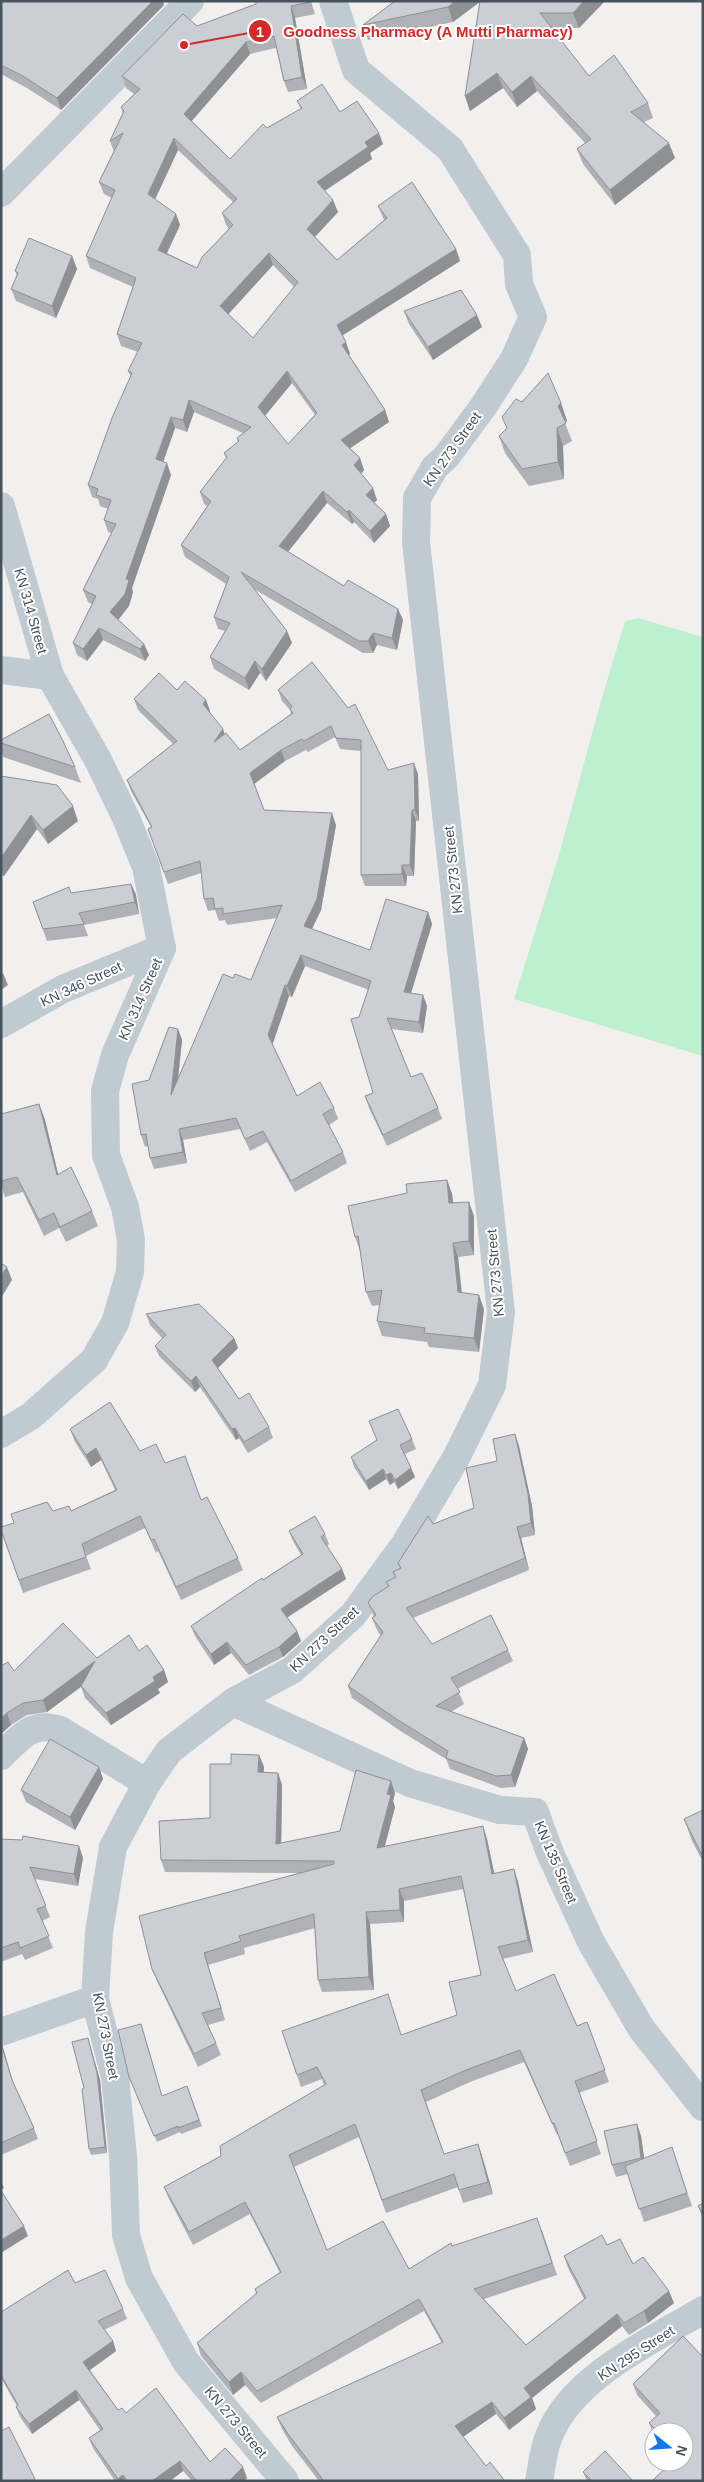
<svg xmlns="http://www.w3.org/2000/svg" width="704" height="2482" font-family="Arial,sans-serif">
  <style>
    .green { fill: #bcf0ce }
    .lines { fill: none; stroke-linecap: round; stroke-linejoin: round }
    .minor { stroke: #bfcad1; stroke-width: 28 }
    .wall { fill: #afb1b6; fill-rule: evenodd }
    .shaded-wall { fill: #8e9094 }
    .building { fill: #cbced4; stroke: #8e9094; fill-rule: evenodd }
    .labels { text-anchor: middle; stroke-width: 4; stroke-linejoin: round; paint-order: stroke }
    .street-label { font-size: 14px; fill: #46535d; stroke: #fff }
    .leader { fill: none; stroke: #d62828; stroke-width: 2 }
    .callout-dot { fill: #d62828; stroke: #fff; stroke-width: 2 }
    .mark-label { font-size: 15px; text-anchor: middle; font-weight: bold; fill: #fff }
    .callout-label { font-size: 15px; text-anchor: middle; font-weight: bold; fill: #d62828; stroke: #fff; stroke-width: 4; stroke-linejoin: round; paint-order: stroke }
  </style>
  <rect width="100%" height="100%" fill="#f2efef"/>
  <polygon class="green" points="638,618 703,637 703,1056 514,999 559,855 601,701 625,621"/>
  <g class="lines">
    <g class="minor">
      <polyline points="1,193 190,1"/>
      <polyline points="1,506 50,676 98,760 126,818 146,867 162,948 115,1055 105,1091 106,1155 125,1207 131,1240 130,1272 115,1323 94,1360 31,1416 1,1434"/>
      <polyline points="1,670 50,676"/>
      <polyline points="1,1024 63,989 162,948"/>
      <polyline points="233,1702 410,1783 500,1810 535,1812 550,1853 591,1942 641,2028 703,2107"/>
      <path d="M1 1756C20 1738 32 1720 60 1730L147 1783"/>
      <polyline points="1,2032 95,1999"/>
      <polyline points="285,2481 186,2362 139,2278 126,2235 123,2156 115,2077 95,1999 99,1932 113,1847 147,1783 169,1751 233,1702 292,1670 353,1615 405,1544 456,1458 492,1385 501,1312 416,542 417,498 435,467 446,457 483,407 514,359 533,317 519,284 517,255 450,149 356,70 333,1"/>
      <path d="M539 2481C542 2466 543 2450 549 2436 572 2377 651 2341 703 2310"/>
    </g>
  </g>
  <g class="wall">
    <polygon points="1,1 164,5 61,110 27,88 1,74"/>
    <path d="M256 1H311L315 14 295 18 307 89 288 92 284 81 276 48 250 54 192 121 230 159 267 128 301 109 297 101 340 112 383 144 370 153 372 159 325 191 338 212 315 237 337 260 384 220 378 206 456 249 460 261 342 336 350 354 349 355 385 410 389 422 350 448 360 458 364 470 361 474 377 500 374 503 386 514 390 526 374 543 354 522 352 524 327 503 288 552 344 586 398 609 403 620 397 650 377 645 373 653H363L254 589 287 631 292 643 266 681 260 673 249 690 214 669 210 657 225 631 218 629 214 617 226 584 185 557 181 545 207 506 204 504 200 492 226 459 224 453 238 442 237 438 243 433 194 412 187 432 175 428 163 462 171 475 132 588 133 592 129 606 118 620 144 644 149 655 145 661 103 640 87 661 77 655 73 643 92 604 88 602 83 590 111 533 108 532 104 520 108 509 100 506 98 499 92 497 88 485 131 377 128 371 138 352 121 346 117 334 133 287 90 268 86 256 112 198 104 194 99 182 114 152 110 141 123 114 121 107 134 94 126 88 122 76 197 26 256 4ZM178 150 233 202 222 213 226 225 229 229 197 268 167 253 180 225 176 214 155 199ZM273 265 294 287 253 338 228 314ZM292 383 315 415 288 444 265 416Z"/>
    <polygon points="395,1 605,1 579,28 551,28 589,76 648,103 653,118 644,122 675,158 615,205 583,164 577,149 585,143 537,91 517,107 503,88 470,111 465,96 480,2 453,22 368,40 363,25"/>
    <polygon points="72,256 77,269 56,318 16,301 11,289 17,276 15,271"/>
    <polygon points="404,311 482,327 433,360 409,324"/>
    <polygon points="522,402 561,403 567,421 565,423 572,441 563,446 564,479 529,486 505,453 499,436 507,428 502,417"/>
    <polygon points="312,662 388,770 418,774 419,821 416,821 414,876 407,876 406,886 365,886 361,875 361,751 340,749 335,737 308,752 306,750 285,761 254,784 264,810 336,825 321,910 312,929 370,950 428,912 432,924 411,993 423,995 427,1006 423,1033 392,1029 411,1077 438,1108 442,1119 387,1146 369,1108 365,1096 373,1093 359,1017 369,990 305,966 292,997 289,996 272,1045 297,1096 334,1108 338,1119 329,1125 343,1152 347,1163 295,1192 267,1142 250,1151 240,1129 183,1140 187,1163 154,1169 150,1158 148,1146 145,1147 141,1135 149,1080 178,1029 182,1040 178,1079 233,978 251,980 277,918 227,925 225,920 219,921 215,910 208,911 204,899 201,873 168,884 148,829 151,827 131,791 127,780 173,744 138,710 134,699 177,690 206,700 210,711 209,712 224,734 240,750 291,714 290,710 282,701 278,690"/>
    <polygon points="1,740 75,767 81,783 3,757 1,752"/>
    <polygon points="1,776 78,821 48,844 37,829 4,876 1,876"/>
    <polygon points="131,884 136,895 139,914 84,925 88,936 47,941 33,902 71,893"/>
    <polygon points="39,1104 45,1120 58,1174 92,1211 98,1226 66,1242 59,1228 44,1236 23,1192 5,1197 1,1185 1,1181"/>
    <polygon points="447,1180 452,1194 453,1202 474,1216 474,1255 458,1257 462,1293 484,1309 479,1352 429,1347 427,1342 382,1336 377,1321 380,1305 372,1306 366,1292 360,1251 355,1237 407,1193"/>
    <polygon points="146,1314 234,1338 238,1348 218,1368 239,1399 269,1427 273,1438 248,1453 239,1438 236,1440 200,1387 195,1392 159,1356 155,1346 162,1338 150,1325"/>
    <polygon points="369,1421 412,1439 416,1449 405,1454 411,1468 415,1477 398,1489 394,1482 390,1485 386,1479 369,1490 354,1467 351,1457 377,1440"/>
    <polygon points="70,1429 140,1451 165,1463 201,1500 238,1558 243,1570 181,1600 158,1551 156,1553 145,1528 86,1556 91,1569 23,1593 1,1530 14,1523 53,1511 71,1511 115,1490 101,1460 91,1467 75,1442"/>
    <polygon points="515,1434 519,1446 532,1506 535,1535 521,1538 529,1570 413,1618 432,1644 508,1650 513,1661 457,1689 464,1704 451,1712 524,1738 528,1749 515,1787 501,1788 450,1769 446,1759 402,1732 352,1698 348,1686 381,1636 377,1630 372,1618 374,1617 368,1603 388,1587 386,1582 395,1577 400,1569 398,1563 433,1524 474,1508 497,1461"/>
    <polygon points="289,1531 325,1534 329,1544 327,1546 342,1569 346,1579 287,1618 297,1631 301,1641 283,1657 249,1675 231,1653 214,1665 195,1636 191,1626 301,1555 293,1541"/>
    <polygon points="139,1651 164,1670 168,1682 158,1689 160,1693 111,1725 85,1698 81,1687 47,1712 27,1715 11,1725 1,1734 1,1666 14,1671"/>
    <polygon points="259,1755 264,1767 263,1773 278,1773 282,1785 281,1843 340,1831 395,1793 393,1801 395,1807 385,1846 483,1826 487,1839 494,1874 514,1869 518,1882 533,1952 503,1959 516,1991 577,2026 587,2022 609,2082 579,2093 601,2154 570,2166 558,2135 557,2135 524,2062 470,2082 426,2102 444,2154 478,2144 482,2156 493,2194 463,2203 458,2187 386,2213 359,2137 294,2167 327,2250 409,2269 452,2246 542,2230 557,2275 484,2299 526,2345 584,2299 568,2268 564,2256 607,2245 633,2264 674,2303 648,2323 629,2335 622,2326 532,2398 536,2409 509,2430 496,2414 463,2437 486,2466 505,2481 319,2481 292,2446 282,2429 277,2417 442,2343 424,2311 261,2403 245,2385 233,2395 201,2356 197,2343 256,2294 255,2289 280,2273 250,2214 193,2245 169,2199 164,2187 221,2156 324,2085 322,2079 301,2087 282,2031 402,2035 457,2015 481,1975 463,1889 404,1901 404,1922 370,1924 374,1990 322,1992 318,1980 315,1928 244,1948 245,1954 208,1965 225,2020 208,2025 216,2043 221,2055 198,2067 157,1981 152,1969 300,1873 165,1872 161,1860 210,1818 231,1764"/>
    <polygon points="99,1767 103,1779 75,1830 26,1802 21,1790"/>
    <polygon points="703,1810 703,1862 692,1841 684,1819"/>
    <polygon points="1,1839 79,1846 83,1858 78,1886 35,1879 50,1917 42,1921 53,1948 25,1960 22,1954 1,1962"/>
    <polygon points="143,2030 162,2096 187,2086 202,2126 181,2134 180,2132 157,2142 129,2077"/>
    <polygon points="88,2038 100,2080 107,2153 91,2155 89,2149 84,2088"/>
    <polygon points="1,2043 14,2085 34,2128 38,2139 1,2155"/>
    <polygon points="637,2124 641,2136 644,2158 676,2159 692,2206 644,2222 628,2174 616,2177 612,2165"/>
    <polygon points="703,2203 703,2219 698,2206"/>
    <polygon points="75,2283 123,2309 127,2319 104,2330 113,2341 116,2351 90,2370 118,2410 126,2413 210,2462 247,2478 244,2481 192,2481 183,2471 170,2481 115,2481 93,2448 89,2438 100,2430 79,2400 32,2434 20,2417 16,2407 17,2406 1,2378 1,2312"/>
    <polygon points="703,2357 684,2462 684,2432 654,2432 654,2435 649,2423 656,2416 637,2395 633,2384"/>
    <polygon points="583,2472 633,2481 587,2481"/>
  </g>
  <g class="shaded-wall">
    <polygon points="153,1 163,1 164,5 61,110 57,98"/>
    <polygon points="455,1 481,1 453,22 448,7"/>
    <polygon points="584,1 605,1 579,28 573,13"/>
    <polygon points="291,6 295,18 307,89 302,77"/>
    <polygon points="246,42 250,54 188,125 184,114"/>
    <polygon points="497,73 503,88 470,111 465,96"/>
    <polygon points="531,76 537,91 517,107 512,92"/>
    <polygon points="379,133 383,144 370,153 372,159 321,193 317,182 365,142"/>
    <polygon points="174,138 178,150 152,206 148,194"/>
    <polygon points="669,143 675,158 615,205 610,190"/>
    <polygon points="333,200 338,212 311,241 307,229"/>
    <polygon points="176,214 180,225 163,261 158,250"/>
    <polygon points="456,249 460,261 341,336 337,325"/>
    <polygon points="269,253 273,265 225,318 220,306"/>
    <polygon points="72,256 77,269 56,318 52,306"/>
    <polygon points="477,315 482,327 433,360 428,347"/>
    <polygon points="346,342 350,354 347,357 342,345"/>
    <polygon points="287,371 292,383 262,419 258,407"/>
    <polygon points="189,400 194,412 187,432 183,420"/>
    <polygon points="561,403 567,421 564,424 558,406"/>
    <polygon points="385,410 389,422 346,451 341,440"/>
    <polygon points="171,417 175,428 160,471 156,459"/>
    <polygon points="557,428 563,446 564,479 558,462"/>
    <polygon points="360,458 364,470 358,477 354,465"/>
    <polygon points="167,463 171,475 132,588 133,592 129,606 115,624 110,612 126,579"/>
    <polygon points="373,488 377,500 370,506 366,495"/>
    <polygon points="323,491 327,503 283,558 279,546"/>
    <polygon points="349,510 354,522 352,524 347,512"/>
    <polygon points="386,514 390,526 374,543 370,531"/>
    <polygon points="398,609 403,620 397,650 392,638"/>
    <polygon points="99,628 103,640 87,661 83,649"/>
    <polygon points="287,631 292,643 266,681 262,669"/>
    <polygon points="373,633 377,645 373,653 368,641"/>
    <polygon points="144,644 149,655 145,661 140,649"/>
    <polygon points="255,661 260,673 249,690 245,678"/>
    <polygon points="206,700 210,711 207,715 203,704"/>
    <polygon points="223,729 227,740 214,742"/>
    <polygon points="281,750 285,761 254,784 250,773"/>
    <polygon points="414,763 418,774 419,821 415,810"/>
    <polygon points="73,806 78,821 48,844 43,830"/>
    <polygon points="412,810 416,821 414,876 410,865"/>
    <polygon points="332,813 336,825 321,910 308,937 304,926"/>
    <polygon points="31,815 37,829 4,876 1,869 1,858"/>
    <polygon points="402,865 407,876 406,886 402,874"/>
    <polygon points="131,884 136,895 139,914 135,902"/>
    <polygon points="428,912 432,924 408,1003 404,992"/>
    <polygon points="301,955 305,966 292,997 287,986"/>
    <polygon points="3,973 8,985 1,990 1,974"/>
    <polygon points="285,985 289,996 272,1046 268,1035"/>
    <polygon points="423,995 427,1006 423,1033 419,1022"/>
    <polygon points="178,1029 182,1040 175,1106 171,1095"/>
    <polygon points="39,1104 45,1120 62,1190 57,1175"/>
    <polygon points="179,1129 183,1140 187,1163 183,1152"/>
    <polygon points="447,1180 452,1194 455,1217 449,1203"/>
    <polygon points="469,1202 474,1216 474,1255 469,1241"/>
    <polygon points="453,1243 458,1257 463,1306 458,1292"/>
    <polygon points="7,1267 12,1280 1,1298 1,1276"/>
    <polygon points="479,1295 484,1309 479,1352 474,1338"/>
    <polygon points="234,1338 238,1348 216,1370 212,1360"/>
    <polygon points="196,1376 200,1387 195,1392 191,1381"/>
    <polygon points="235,1428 239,1438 236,1440 232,1429"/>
    <polygon points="515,1434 519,1446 532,1506 535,1535 531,1523"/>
    <polygon points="96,1448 101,1460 91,1467 86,1455"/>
    <polygon points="411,1468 415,1477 398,1489 395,1480"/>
    <polygon points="383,1469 386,1479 369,1490 366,1481"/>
    <polygon points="391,1473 394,1482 390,1485 386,1475"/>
    <polygon points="517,1527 521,1538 529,1570 525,1558"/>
    <polygon points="342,1569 346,1579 284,1619 281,1609"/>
    <polygon points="297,1631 301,1641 283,1657 279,1647"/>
    <polygon points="227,1642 231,1653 214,1665 211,1654"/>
    <polygon points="95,1661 99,1673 47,1712 43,1700"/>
    <polygon points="164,1670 168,1682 158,1689 160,1693 111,1725 106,1713 153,1677"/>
    <polygon points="7,1713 11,1725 1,1734 1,1718"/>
    <polygon points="524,1738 528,1749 515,1787 511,1775"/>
    <polygon points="259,1755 264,1767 263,1785 258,1772"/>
    <polygon points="99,1767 103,1779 75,1830 70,1817"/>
    <polygon points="278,1773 282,1785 281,1857 276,1844"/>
    <polygon points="391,1781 395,1793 393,1801 395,1807 381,1860 377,1848 387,1794"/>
    <polygon points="483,1826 487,1839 497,1886 492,1874"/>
    <polygon points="79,1846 83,1858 78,1886 74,1874"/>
    <polygon points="514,1869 518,1882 533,1952 528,1940"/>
    <polygon points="399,1889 404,1901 404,1922 400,1910"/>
    <polygon points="366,1912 370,1924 374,1990 369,1977"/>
    <polygon points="204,1953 208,1965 225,2020 221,2008"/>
    <polygon points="88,2038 100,2080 107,2153 105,2147"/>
    <polygon points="1,2043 4,2051 15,2090 12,2080"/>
    <polygon points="637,2124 641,2136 646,2170 641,2158"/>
    <polygon points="478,2144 482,2156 493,2194 488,2182"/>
    <polygon points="1,2181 4,2188 1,2190"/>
    <polygon points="24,2226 28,2236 1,2253 1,2240"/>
    <polygon points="669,2291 674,2303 648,2323 644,2311"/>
    <polygon points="617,2314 622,2326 532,2398 536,2409 509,2430 504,2418 524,2388"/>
    <polygon points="113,2341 116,2351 87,2372 83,2362"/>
    <polygon points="241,2372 245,2385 233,2395 229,2382"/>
    <polygon points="76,2390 79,2400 32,2434 29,2424"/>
    <polygon points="492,2402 496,2414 460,2439 455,2426"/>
    <polygon points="180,2461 183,2471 170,2481 152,2481"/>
    <polygon points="243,2467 247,2478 244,2481 229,2481"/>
    <polygon points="123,2475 125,2481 118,2481 118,2479"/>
  </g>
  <g class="building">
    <polygon points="1,1 153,1 57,98 23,76 1,65"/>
    <path d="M256 1H311V2L291 6 302 77 284 81 274 36 246 42 184 114 230 159 263 124 267 128 302 108 297 101 322 84 340 112 357 101 379 133 365 142 368 147 317 182 333 200 307 229 337 260 387 218 378 206 412 182 456 249 337 325 346 342 342 345 385 410 341 440 360 458 354 465 373 488 366 495 386 514 370 531 349 510 347 512 323 491 279 546 344 586 348 580 398 609 392 638 373 633 368 641H359L241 572 287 631 262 669 255 661 245 678 210 657 230 623 214 617 229 577 181 545 211 501 200 492 227 457 224 453 239 441 237 438 251 427 189 400 183 420 171 417 156 459 167 463 126 579 129 580 125 594 110 612 144 644 140 649 99 628 83 649 73 643 96 596 83 590 116 524 104 520 111 500 96 495 98 489 88 485 112 418 132 373 128 371 142 343 117 334 136 278 86 256 115 190 99 182 123 133 110 141 124 111 121 107 140 89 122 76 183 14 197 26 256 4ZM174 138 237 199 222 213 233 225 202 257 197 268 158 250 176 214 148 194ZM269 253 298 282 253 338 220 306ZM287 371 317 413 288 444 258 407Z"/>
    <polygon points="395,1 455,1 448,7 363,25"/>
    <polygon points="480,1 584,1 573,13 540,13 589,76 614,55 648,103 631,112 669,143 610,190 577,149 591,139 531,76 512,92 497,73 465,96"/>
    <polygon points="29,238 72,256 52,306 11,289 18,273 15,271"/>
    <polygon points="461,290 477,315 428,347 404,311"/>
    <polygon points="548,373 561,403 558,406 566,423 557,428 558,462 522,469 499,436 507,428 502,417 516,399 522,402"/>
    <polygon points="312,662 348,708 355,704 388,770 414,763 415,810 412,810 410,865 402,865 402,874 361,875 361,740 336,738 331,726 304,741 302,739 281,750 250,773 264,810 332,813 317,899 304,926 370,950 386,899 428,912 404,992 423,995 419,1022 387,1018 411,1077 422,1073 438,1108 383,1135 365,1096 373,1093 351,1019 359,1017 371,981 301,955 287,986 285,985 268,1035 297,1096 320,1082 334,1108 323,1114 343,1152 291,1181 263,1131 245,1139 236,1118 179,1129 183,1152 150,1158 146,1134 141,1135 132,1084 149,1080 169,1027 178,1029 171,1095 223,974 233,978 235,974 251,980 282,905 223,914 223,908 215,909 213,898 204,899 200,861 164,872 148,829 152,827 127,780 177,741 134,699 159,673 177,690 185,681 206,700 203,704 223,729 214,742 226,733 240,750 293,713 290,709 292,706 278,690"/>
    <polygon points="49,714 63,741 75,767 1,743 1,740"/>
    <polygon points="1,776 57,785 73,806 43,830 31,815 1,858"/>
    <polygon points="131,884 135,902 79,913 84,924 43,929 33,902 69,887 71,893"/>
    <polygon points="39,1104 57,1175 71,1167 92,1211 60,1227 54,1213 39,1220 17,1177 1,1181 1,1114"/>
    <polygon points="447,1180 449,1203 469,1202 469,1241 453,1243 458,1292 479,1295 474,1338 424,1333 425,1328 377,1321 382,1290 366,1292 358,1236 355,1237 348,1206 407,1193 406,1184"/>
    <polygon points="1,1263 7,1267 1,1276"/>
    <polygon points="199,1304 234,1338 212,1360 239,1399 249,1393 269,1427 244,1442 235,1428 232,1429 196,1376 191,1381 155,1346 166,1335 146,1314"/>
    <polygon points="110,1402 140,1451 156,1444 165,1463 185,1456 201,1500 207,1497 238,1558 176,1587 154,1539 151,1540 140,1516 82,1544 86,1557 19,1580 1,1530 1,1527 14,1523 11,1514 47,1502 53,1511 69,1506 71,1511 117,1490 96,1448 86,1455 70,1429"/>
    <polygon points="398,1409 412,1439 400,1445 411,1468 395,1480 391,1473 386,1475 383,1469 366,1481 351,1457 377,1440 369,1421"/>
    <polygon points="515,1434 528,1494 531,1523 517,1527 525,1558 406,1608 432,1644 491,1615 508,1650 451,1678 460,1692 436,1706 524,1738 511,1775 496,1776 446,1758 448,1751 398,1720 348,1686 383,1632 372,1618 376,1615 368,1603 372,1597 389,1586 386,1582 396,1577 393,1572 401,1568 398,1563 428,1516 433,1524 474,1508 466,1468 497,1461 493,1439"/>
    <polygon points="315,1516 325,1534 321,1537 342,1569 281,1609 297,1631 279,1647 246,1665 227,1642 211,1654 191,1626 262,1578 263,1580 303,1554 289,1531"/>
    <polygon points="63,1623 97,1658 129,1635 139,1651 147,1645 164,1670 153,1677 155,1681 106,1713 81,1686 95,1661 43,1700 23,1703 7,1713 1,1718 1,1666 8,1662 14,1671"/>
    <polygon points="50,1739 99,1767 70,1817 21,1790"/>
    <polygon points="231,1754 259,1755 258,1772 278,1773 276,1844 340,1831 356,1770 391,1781 387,1794 391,1795 377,1848 483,1826 492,1874 514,1869 528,1940 498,1947 516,1991 554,1974 577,2026 587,2022 605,2070 575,2081 597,2141 565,2153 554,2123 552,2123 520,2050 466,2070 421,2090 444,2154 478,2144 488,2182 459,2190 454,2174 382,2200 355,2124 289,2155 327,2250 383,2221 409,2269 451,2243 452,2246 537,2218 552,2263 474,2289 526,2345 586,2298 564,2256 602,2235 607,2245 620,2239 633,2264 643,2257 669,2291 644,2311 624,2323 617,2314 524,2388 531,2397 504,2418 492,2402 455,2426 486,2466 490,2462 505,2481 324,2481 288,2434 277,2417 443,2342 419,2299 257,2391 241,2372 229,2382 197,2343 257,2293 255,2289 281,2272 245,2202 189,2232 164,2187 221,2156 220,2146 326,2084 317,2067 297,2075 282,2031 388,1994 401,2035 457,2015 449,1982 481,1975 461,1876 399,1889 400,1910 366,1912 369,1977 318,1980 314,1914 239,1936 241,1941 204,1953 221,2008 202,2013 216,2043 194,2054 152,1969 139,1916 334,1864 334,1861 161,1860 159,1821 210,1818 210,1764 231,1764"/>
    <polygon points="703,1810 703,1857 684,1819"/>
    <polygon points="23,1836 79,1846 74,1874 30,1867 46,1906 37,1909 49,1936 20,1948 18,1942 1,1948 1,1839 22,1840"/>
    <polygon points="141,2024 162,2096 187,2086 199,2120 178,2128 178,2126 154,2136 129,2077 118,2030"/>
    <polygon points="88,2038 97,2073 105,2147 89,2149 82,2089 84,2088 72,2042"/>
    <polygon points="1,2043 12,2080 34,2128 1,2143"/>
    <polygon points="637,2124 641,2158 612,2165 604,2131"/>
    <polygon points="672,2147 687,2193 639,2209 625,2166"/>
    <polygon points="1,2191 24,2226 1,2240"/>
    <polygon points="703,2203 703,2214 698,2206"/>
    <polygon points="68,2270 75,2283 105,2270 123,2309 98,2321 113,2341 83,2362 118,2410 122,2408 126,2413 156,2388 210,2462 225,2448 243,2467 229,2481 197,2481 180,2461 152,2481 127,2481 123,2475 118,2479 89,2438 103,2429 76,2390 29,2424 16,2407 18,2405 1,2375 1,2312"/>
    <polygon points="683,2336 703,2357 703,2481 652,2481 672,2462 684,2462 684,2432 658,2432 649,2423 660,2413 633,2384"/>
    <polygon points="9,2427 35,2479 32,2481 1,2481 1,2431"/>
    <polygon points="605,2451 633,2481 592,2481 583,2472"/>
  </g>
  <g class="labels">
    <g class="street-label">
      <text transform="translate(452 449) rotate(-54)" y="5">KN 273 Street</text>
      <text transform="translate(31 611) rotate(74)" y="5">KN 314 Street</text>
      <text transform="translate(453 870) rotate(-96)" y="5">KN 273 Street</text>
      <text transform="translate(81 984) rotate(-25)" y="5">KN 346 Street</text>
      <text transform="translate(140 999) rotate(-66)" y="5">KN 314 Street</text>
      <text transform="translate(495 1273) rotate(-95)" y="5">KN 273 Street</text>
      <text transform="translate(324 1639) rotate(-43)" y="5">KN 273 Street</text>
      <text transform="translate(556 1862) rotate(67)" y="5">KN 135 Street</text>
      <text transform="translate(106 2036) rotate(79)" y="5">KN 273 Street</text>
      <text transform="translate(636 2353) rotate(-33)" y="5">KN 295 Street</text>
      <text transform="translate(236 2422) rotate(50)" y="5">KN 273 Street</text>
    </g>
  </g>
  <path class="leader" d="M184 45L260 31"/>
  <g class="callout-dot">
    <circle cx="184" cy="45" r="5"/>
    <circle cx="260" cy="31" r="12"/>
  </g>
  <g class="mark-label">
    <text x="260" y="37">1</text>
  </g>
  <g class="callout-label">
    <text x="428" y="37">Goodness Pharmacy (A Mutti Pharmacy)</text>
  </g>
  <rect width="704" height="2482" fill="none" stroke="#46535d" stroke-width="5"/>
  <g transform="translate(669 2447) rotate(107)"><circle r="24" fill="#ffffff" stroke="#b5babe"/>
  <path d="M0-4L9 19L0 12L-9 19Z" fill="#1378e7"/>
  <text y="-8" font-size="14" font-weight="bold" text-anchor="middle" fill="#46535d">N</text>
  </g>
</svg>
